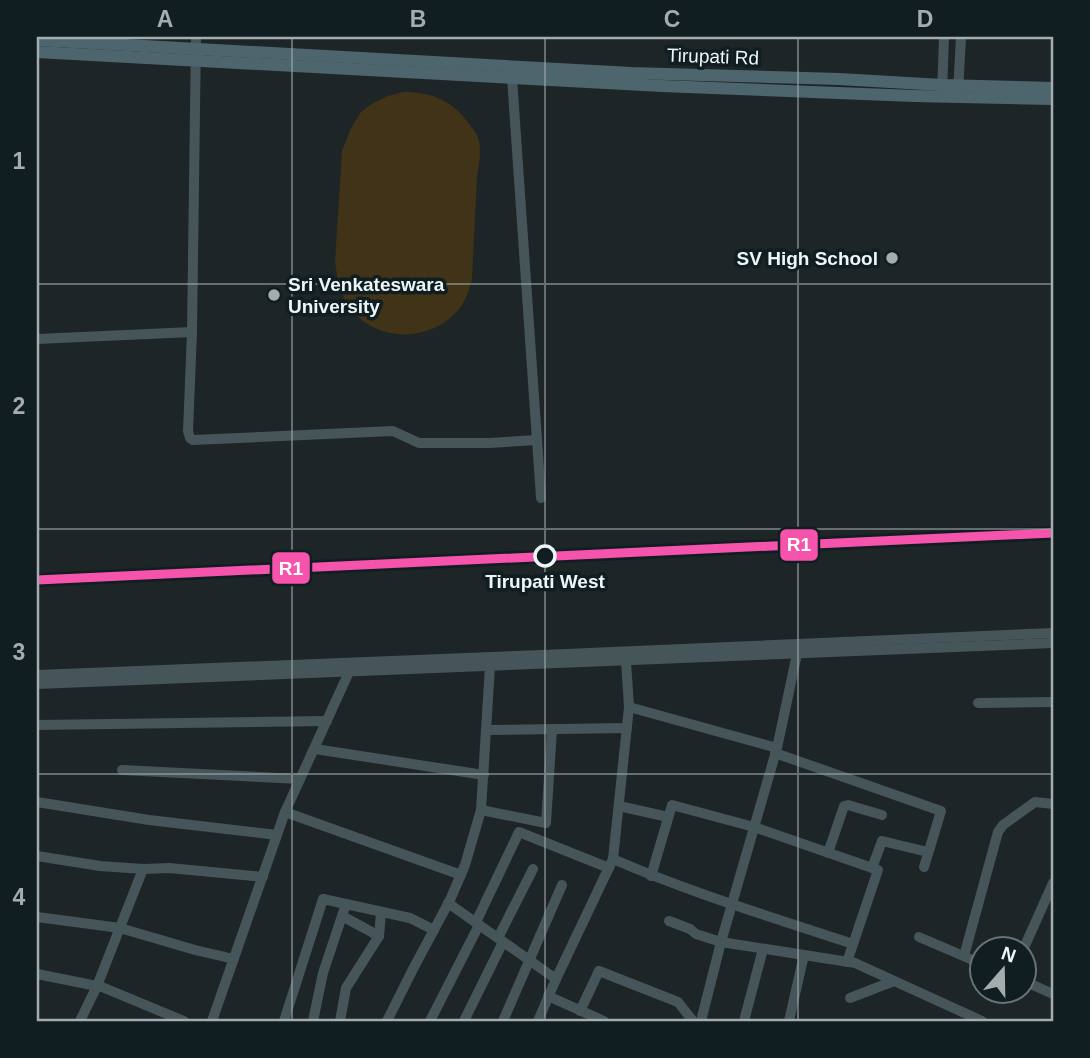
<svg xmlns="http://www.w3.org/2000/svg" width="1090" height="1058" font-family="Helvetica,sans-serif">
  <style>
    .green { fill: #403317 }
    .lines { fill: none; stroke-linecap: round; stroke-linejoin: round }
    .minor { stroke: #45555a; stroke-width: 10 }
    .major { stroke: #4d666e; stroke-width: 12 }
    .rail-1-casing { stroke: #101d21; stroke-width: 14 }
    .rail-1 { stroke: #f653ac; stroke-width: 9 }
    .grid { fill: none; stroke: #a4acae; stroke-width: 2; stroke-opacity: 0.55 }
    .poi-dot { fill: #a4acae; stroke: #101d21; stroke-width: 2.5 }
    .stop-dot { fill: #101d21; stroke: #ecf5f7; stroke-width: 3.5 }
    .labels { text-anchor: middle; stroke-width: 7; stroke-linejoin: round; paint-order: stroke }
    .street-label { font-size: 19px; fill: #ecf5f7; stroke: #101d21 }
    .poi-label { font-size: 19px; font-weight: bold; fill: #ecf5f7; stroke: #101d21; text-anchor: end }
    .stop-label { font-size: 19px; font-weight: bold; fill: #ecf5f7; stroke: #101d21 }
    .line-badge { stroke: #101d21; stroke-width: 2.5 }
    .badge-label { font-size: 19px; text-anchor: middle; font-weight: bold; fill: #fff }
    .neatline { fill: none; stroke: #a4acae; stroke-width: 2.5 }
    .grid-label { font-size: 23px; text-anchor: middle; font-weight: bold; fill: #a4acae }
  </style>
  <rect width="100%" height="100%" fill="#1d2527"/>
  <path class="green" d="M403 92C429 92 450 99 466 120 470 125 476 132 478 138 482 149 479 165 477 177L472 279C469 290 466 300 459 309 432 343 376 343 350 308 340 294 337 278 335 261L342 151 351 128 361 112 373 103 388 96Z"/>
  <g class="lines">
    <g class="minor">
      <polyline points="512,78 541,498"/>
      <polyline points="942,92 944,37"/>
      <polyline points="958,92 961,37"/>
      <polyline points="192,332 188,431 190,438 193,440 393,431 419,443 489,443 537,440"/>
      <polyline points="37,339 192,332 196,37"/>
      <polyline points="797,654 777,748 721,942 855,963 982,1021"/>
      <polyline points="626,661 629,707"/>
      <polyline points="37,675 542,655 1053,633"/>
      <polyline points="37,684 1053,643"/>
      <polyline points="978,703 1053,702"/>
      <polyline points="37,725 327,721"/>
      <polyline points="487,730 627,728"/>
      <path d="M777 748 629 707 613 859C691 893 772 917 853 944"/>
      <polyline points="315,749 484,775"/>
      <polyline points="775,753 941,811 924,867"/>
      <polyline points="122,770 300,779"/>
      <polyline points="37,802 149,820 277,835"/>
      <polyline points="619,806 668,817"/>
      <polyline points="481,810 546,823 552,729"/>
      <polyline points="285,812 461,875"/>
      <polyline points="828,853 844,806 848,805 882,815"/>
      <polyline points="37,856 100,866 143,869 169,868 263,877"/>
      <polyline points="872,868 882,841 928,852"/>
      <polyline points="651,876 672,805 754,827 878,870 847,962"/>
      <polyline points="448,903 556,979 613,859"/>
      <polyline points="342,916 379,936"/>
      <polyline points="37,917 120,928 195,950 234,959"/>
      <polyline points="669,921 690,929 696,934 721,942 701,1021"/>
      <polyline points="476,922 519,832 609,868"/>
      <polyline points="919,937 982,964"/>
      <polyline points="498,938 533,869"/>
      <polyline points="1023,950 1053,883"/>
      <polyline points="964,956 998,832 1003,825 1035,802 1053,804"/>
      <polyline points="37,974 102,987 184,1021"/>
      <polyline points="1024,981 1053,994"/>
      <polyline points="548,996 604,1021"/>
      <polyline points="850,998 894,981"/>
      <polyline points="580,1011 599,971 678,1002 693,1021"/>
      <polyline points="80,1021 97,986 143,869"/>
      <polyline points="212,1021 285,812 349,672"/>
      <polyline points="284,1021 323,899 410,918 434,930"/>
      <polyline points="313,1021 323,973 346,904"/>
      <polyline points="340,1021 346,988 379,936 381,913"/>
      <polyline points="387,1021 413,969 450,900 465,865 481,810 490,666"/>
      <polyline points="430,1021 479,925"/>
      <polyline points="464,1021 503,942"/>
      <polyline points="503,1021 562,885"/>
      <polyline points="538,1021 556,979"/>
      <polyline points="744,1021 763,949"/>
      <polyline points="789,1021 804,955"/>
    </g>
    <g class="major">
      <polyline points="37,40 631,73 839,79 942,85 1053,88"/>
      <polyline points="37,52 662,86 914,96 1053,99"/>
    </g>
    <g class="rail-1-casing">
      <polyline id="rail-1" points="37,580 1053,533"/>
    </g>
    <use href="#rail-1" class="rail-1"/>
  </g>
  <path class="grid" d="M292 37V1021M545 37V1021M798 37V1021M37 284H1053M37 529H1053M37 774H1053"/>
  <g class="poi-dot">
    <circle cx="892" cy="258" r="7"/>
    <circle cx="274" cy="295" r="7"/>
  </g>
  <circle class="stop-dot" cx="545" cy="556" r="10"/>
  <g class="labels">
    <g class="street-label">
      <text transform="translate(713 56) rotate(2)" y="7">Tirupati Rd</text>
    </g>
    <g class="poi-label">
      <text x="878" y="265">SV High School</text>
      <text x="288" y="291" text-anchor="start">Sri Venkateswara<tspan x="288" dy="22">University</tspan></text>
    </g>
    <g class="stop-label">
      <text x="545" y="588">Tirupati West</text>
    </g>
  </g>
  <g class="line-badge">
    <rect x="779" y="528" width="40" height="34" rx="7" fill="#f653ac"/>
    <rect x="271" y="551" width="40" height="34" rx="7" fill="#f653ac"/>
  </g>
  <g class="badge-label">
    <text x="799" y="551">R1</text>
    <text x="291" y="575">R1</text>
  </g>
  <rect width="1090" height="1058" fill="none" stroke="#101d21" stroke-width="77"/>
  <g transform="translate(1003 970) rotate(20)"><circle r="33" fill="#101d21" stroke="#687377" stroke-width="2"/>
  <path d="M0-5L12 26L0 18L-12 26Z" fill="#a4acae"/>
  <text y="-10" font-size="19" font-weight="bold" text-anchor="middle" fill="#ecf5f7">N</text>
  </g>
  <rect x="38" y="38" width="1014" height="982" class="neatline"/>
  <g class="grid-label">
    <text x="165" y="27">A</text>
    <text x="418" y="27">B</text>
    <text x="672" y="27">C</text>
    <text x="925" y="27">D</text>
    <text x="19" y="169">1</text>
    <text x="19" y="414">2</text>
    <text x="19" y="660">3</text>
    <text x="19" y="905">4</text>
  </g>
</svg>
